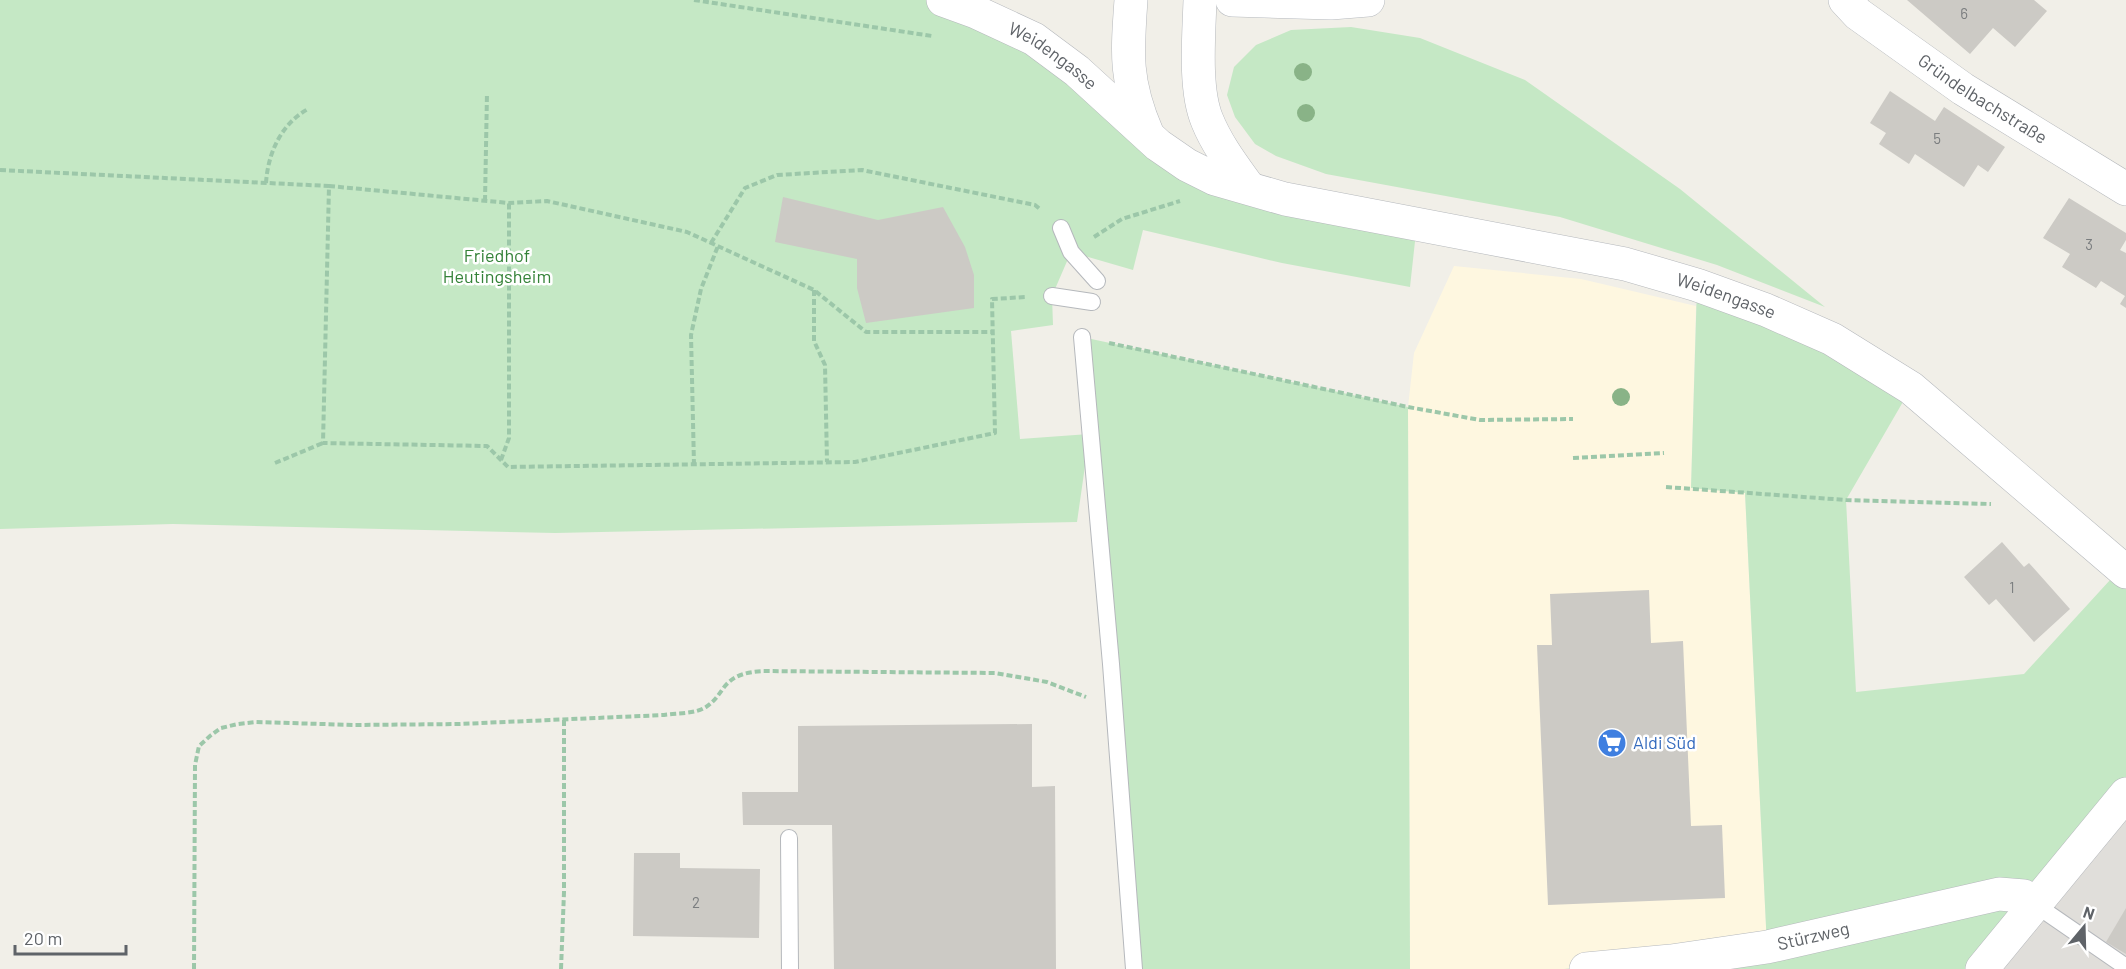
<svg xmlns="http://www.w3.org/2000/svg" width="2126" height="969" font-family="Barlow,sans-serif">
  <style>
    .commercial { fill: #fef7e0 }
    .industrial { fill: #e0deda }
    .green { fill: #c5e8c5 }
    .building { fill: #cccac5 }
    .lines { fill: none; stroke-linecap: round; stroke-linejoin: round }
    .service-casing { stroke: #b5b8bc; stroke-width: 18 }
    .minor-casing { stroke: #b5b8bc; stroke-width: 34 }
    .tertiary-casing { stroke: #b5b8bc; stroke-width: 34 }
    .secondary-casing { stroke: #b6babf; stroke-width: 34 }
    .path { stroke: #9cc7a9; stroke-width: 4; stroke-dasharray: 6 3; stroke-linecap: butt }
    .service { stroke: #fff; stroke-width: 16 }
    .minor { stroke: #fff; stroke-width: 33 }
    .tertiary { stroke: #fff; stroke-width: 33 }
    .secondary { stroke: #fff; stroke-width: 33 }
    .tree { fill: #89b387 }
    .labels { text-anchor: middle; stroke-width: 5; stroke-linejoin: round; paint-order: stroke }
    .number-label { font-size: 15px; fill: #7a7d7f }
    .street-label { font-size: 18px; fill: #5f6368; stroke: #fff }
    .park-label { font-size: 18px; fill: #348238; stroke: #fff }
    .shop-label { font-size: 18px; fill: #366cbe; stroke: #fff; text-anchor: start }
  </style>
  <rect width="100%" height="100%" fill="#f1efe8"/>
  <polygon class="commercial" points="1454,266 1581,279 1696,306 1691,488 1745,492 1767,947 1671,961 1564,969 1410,969 1408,407 1414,353"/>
  <polygon class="industrial" points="2126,794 2126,969 1982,969"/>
  <g class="green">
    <polygon points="0,0 943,0 976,12 1158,145 1417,223 1410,287 1282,263 1143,230 1133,270 1071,252 1052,296 1053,325 1011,331 1020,439 1089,434 1082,337 1408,407 1410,969 1134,969 1089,438 1077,522 555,533 173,524 0,529"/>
    <polygon points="1351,27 1420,38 1525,80 1680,189 1825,307 1717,265 1560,217 1326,174 1276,156 1255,144 1235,117 1227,95 1234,67 1256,45 1291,30"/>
    <polygon points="1697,285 1911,388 1846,500 1856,692 2024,674 2121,568 2126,572 2126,794 1982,969 1564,969 1671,961 1767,947 1745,493 1691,488"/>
  </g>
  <g class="building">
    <polygon points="1907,0 2034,0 2047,11 2015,47 1993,28 1970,54"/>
    <polygon points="1890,91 1935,121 1944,107 2005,147 1988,172 1978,165 1964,187 1915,154 1909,164 1879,144 1886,133 1870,123"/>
    <polygon points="783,197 878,220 943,207 965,247 974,275 974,308 866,323 857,288 857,259 775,242"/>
    <polygon points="2069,198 2126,233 2126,240 2120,250 2126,253 2126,308 2120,304 2125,296 2101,281 2096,288 2062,267 2070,254 2043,238"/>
    <polygon points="2002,542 2024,567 2029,563 2070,609 2034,642 1996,599 1989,605 1964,577"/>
    <polygon points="1649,590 1651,643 1683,641 1691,826 1722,825 1725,898 1548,905 1537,645 1552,645 1550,594"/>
    <polygon points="1032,724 1032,787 1055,786 1056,969 834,969 832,825 743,825 742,792 798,792 798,726"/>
    <polygon points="634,853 680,853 680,868 760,869 759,938 633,936"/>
    <polygon points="2126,908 2126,954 2106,942"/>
  </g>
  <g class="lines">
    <g class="service-casing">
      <g id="service">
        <polyline points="1061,228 1071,252 1097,281"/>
        <polyline points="1052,296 1092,302"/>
        <polyline points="1082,337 1111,664 1134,969"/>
        <polyline points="789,838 790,969"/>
        <polyline points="2036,905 2126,967"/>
      </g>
    </g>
    <g class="minor-casing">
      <g id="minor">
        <path id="s1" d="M1845 0 1858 14 1963 89 2126 189"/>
        <path id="s2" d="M1586 969 1671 961 1767 947 1999 894 2024 896 2036 905"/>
        <polyline points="1982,969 2126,794"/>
      </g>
    </g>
    <g class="tertiary-casing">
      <g id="tertiary">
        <path id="s3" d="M943 0 976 12 1034 39 1077 71 1158 145 1187 165 1215 179 1285 199 1625 264 1697 285 1766 310 1832 339 1911 388 2126 572"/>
        <path d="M1131 0C1127 54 1125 82 1147 133"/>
        <path d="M1200 0C1199 34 1194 89 1207 120 1217 145 1234 167 1249 188"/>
      </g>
    </g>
    <g class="secondary-casing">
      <polyline id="secondary" points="1232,0 1331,3 1368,0"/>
    </g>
    <g class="path">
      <polyline points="694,0 932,36"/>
      <polyline points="0,170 329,186 323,443 487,446 508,467 855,462 995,433 992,299 1026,297"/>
      <path d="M266 183C268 153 281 124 308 109"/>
      <polyline points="329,186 509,203 547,201 687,232 814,290 866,332 991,332"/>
      <polyline points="485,201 487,93"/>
      <polyline points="1094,237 1122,219 1180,201"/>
      <polyline points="711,243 745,188 777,175 862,170 1035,205 1041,210"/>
      <polyline points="814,290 814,341 825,365 827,462"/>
      <polyline points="1109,343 1408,407 1480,420 1573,419"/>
      <polyline points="1573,458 1664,453"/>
      <polyline points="501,460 509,438 509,203"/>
      <polyline points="275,463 323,443"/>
      <polyline points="694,465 691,335 701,289 718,246"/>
      <polyline points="1666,487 1846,500 1991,504"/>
      <path d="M194 969 195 765 199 746 210 736 221 728 238 724 256 722 355 725 459 724 664 715C677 713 695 714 706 707 715 701 719 694 725 686 735 674 749 672 763 671L995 673 1047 682 1086 697"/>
      <polyline points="561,969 564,892 564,719"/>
    </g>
    <use href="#service" class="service"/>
    <use href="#minor" class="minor"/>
    <use href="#tertiary" class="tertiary"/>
    <use href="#secondary" class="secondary"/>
  </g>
  <g class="tree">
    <circle cx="1303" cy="72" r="9"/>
    <circle cx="1306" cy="113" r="9"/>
    <circle cx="1621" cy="397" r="9"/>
  </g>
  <defs>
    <g id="supermarket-disc" transform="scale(1.5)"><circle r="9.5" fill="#3f7fe0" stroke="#fff"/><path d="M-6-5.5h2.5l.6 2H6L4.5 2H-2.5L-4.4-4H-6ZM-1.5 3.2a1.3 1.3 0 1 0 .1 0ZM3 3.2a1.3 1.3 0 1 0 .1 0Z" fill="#fff"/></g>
  </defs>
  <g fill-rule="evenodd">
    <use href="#supermarket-disc" x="1612" y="743"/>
  </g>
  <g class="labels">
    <g class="number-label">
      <text x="1964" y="19">6</text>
      <text x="1937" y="144">5</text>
      <text x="2089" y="250">3</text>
      <text x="2012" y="593">1</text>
      <text x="696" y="908">2</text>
    </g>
    <g class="street-label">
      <text dy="6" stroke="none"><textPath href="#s3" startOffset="124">Weidengasse</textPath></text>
      <text dy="6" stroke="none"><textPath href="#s1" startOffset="170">Gründelbachstraße</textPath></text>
      <text dy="6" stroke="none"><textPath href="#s3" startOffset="854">Weidengasse</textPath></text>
      <text dy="6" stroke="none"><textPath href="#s2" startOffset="230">Stürzweg</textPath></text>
    </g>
    <g class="park-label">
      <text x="497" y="262">Friedhof<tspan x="497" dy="21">Heutingsheim</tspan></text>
    </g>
    <g class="shop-label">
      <text x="1633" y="749">Aldi Süd</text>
    </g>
  </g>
  <g transform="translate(2084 927) rotate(19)" stroke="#ffffff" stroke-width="4.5" paint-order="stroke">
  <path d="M0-4.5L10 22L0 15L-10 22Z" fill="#5f6368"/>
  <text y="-9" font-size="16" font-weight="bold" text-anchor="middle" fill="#5f6368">N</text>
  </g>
  <path d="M15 945v9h111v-9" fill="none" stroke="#5f6368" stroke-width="3"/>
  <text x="24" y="945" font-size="18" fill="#5f6368" stroke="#ffffff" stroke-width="4.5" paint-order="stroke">20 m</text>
</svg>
